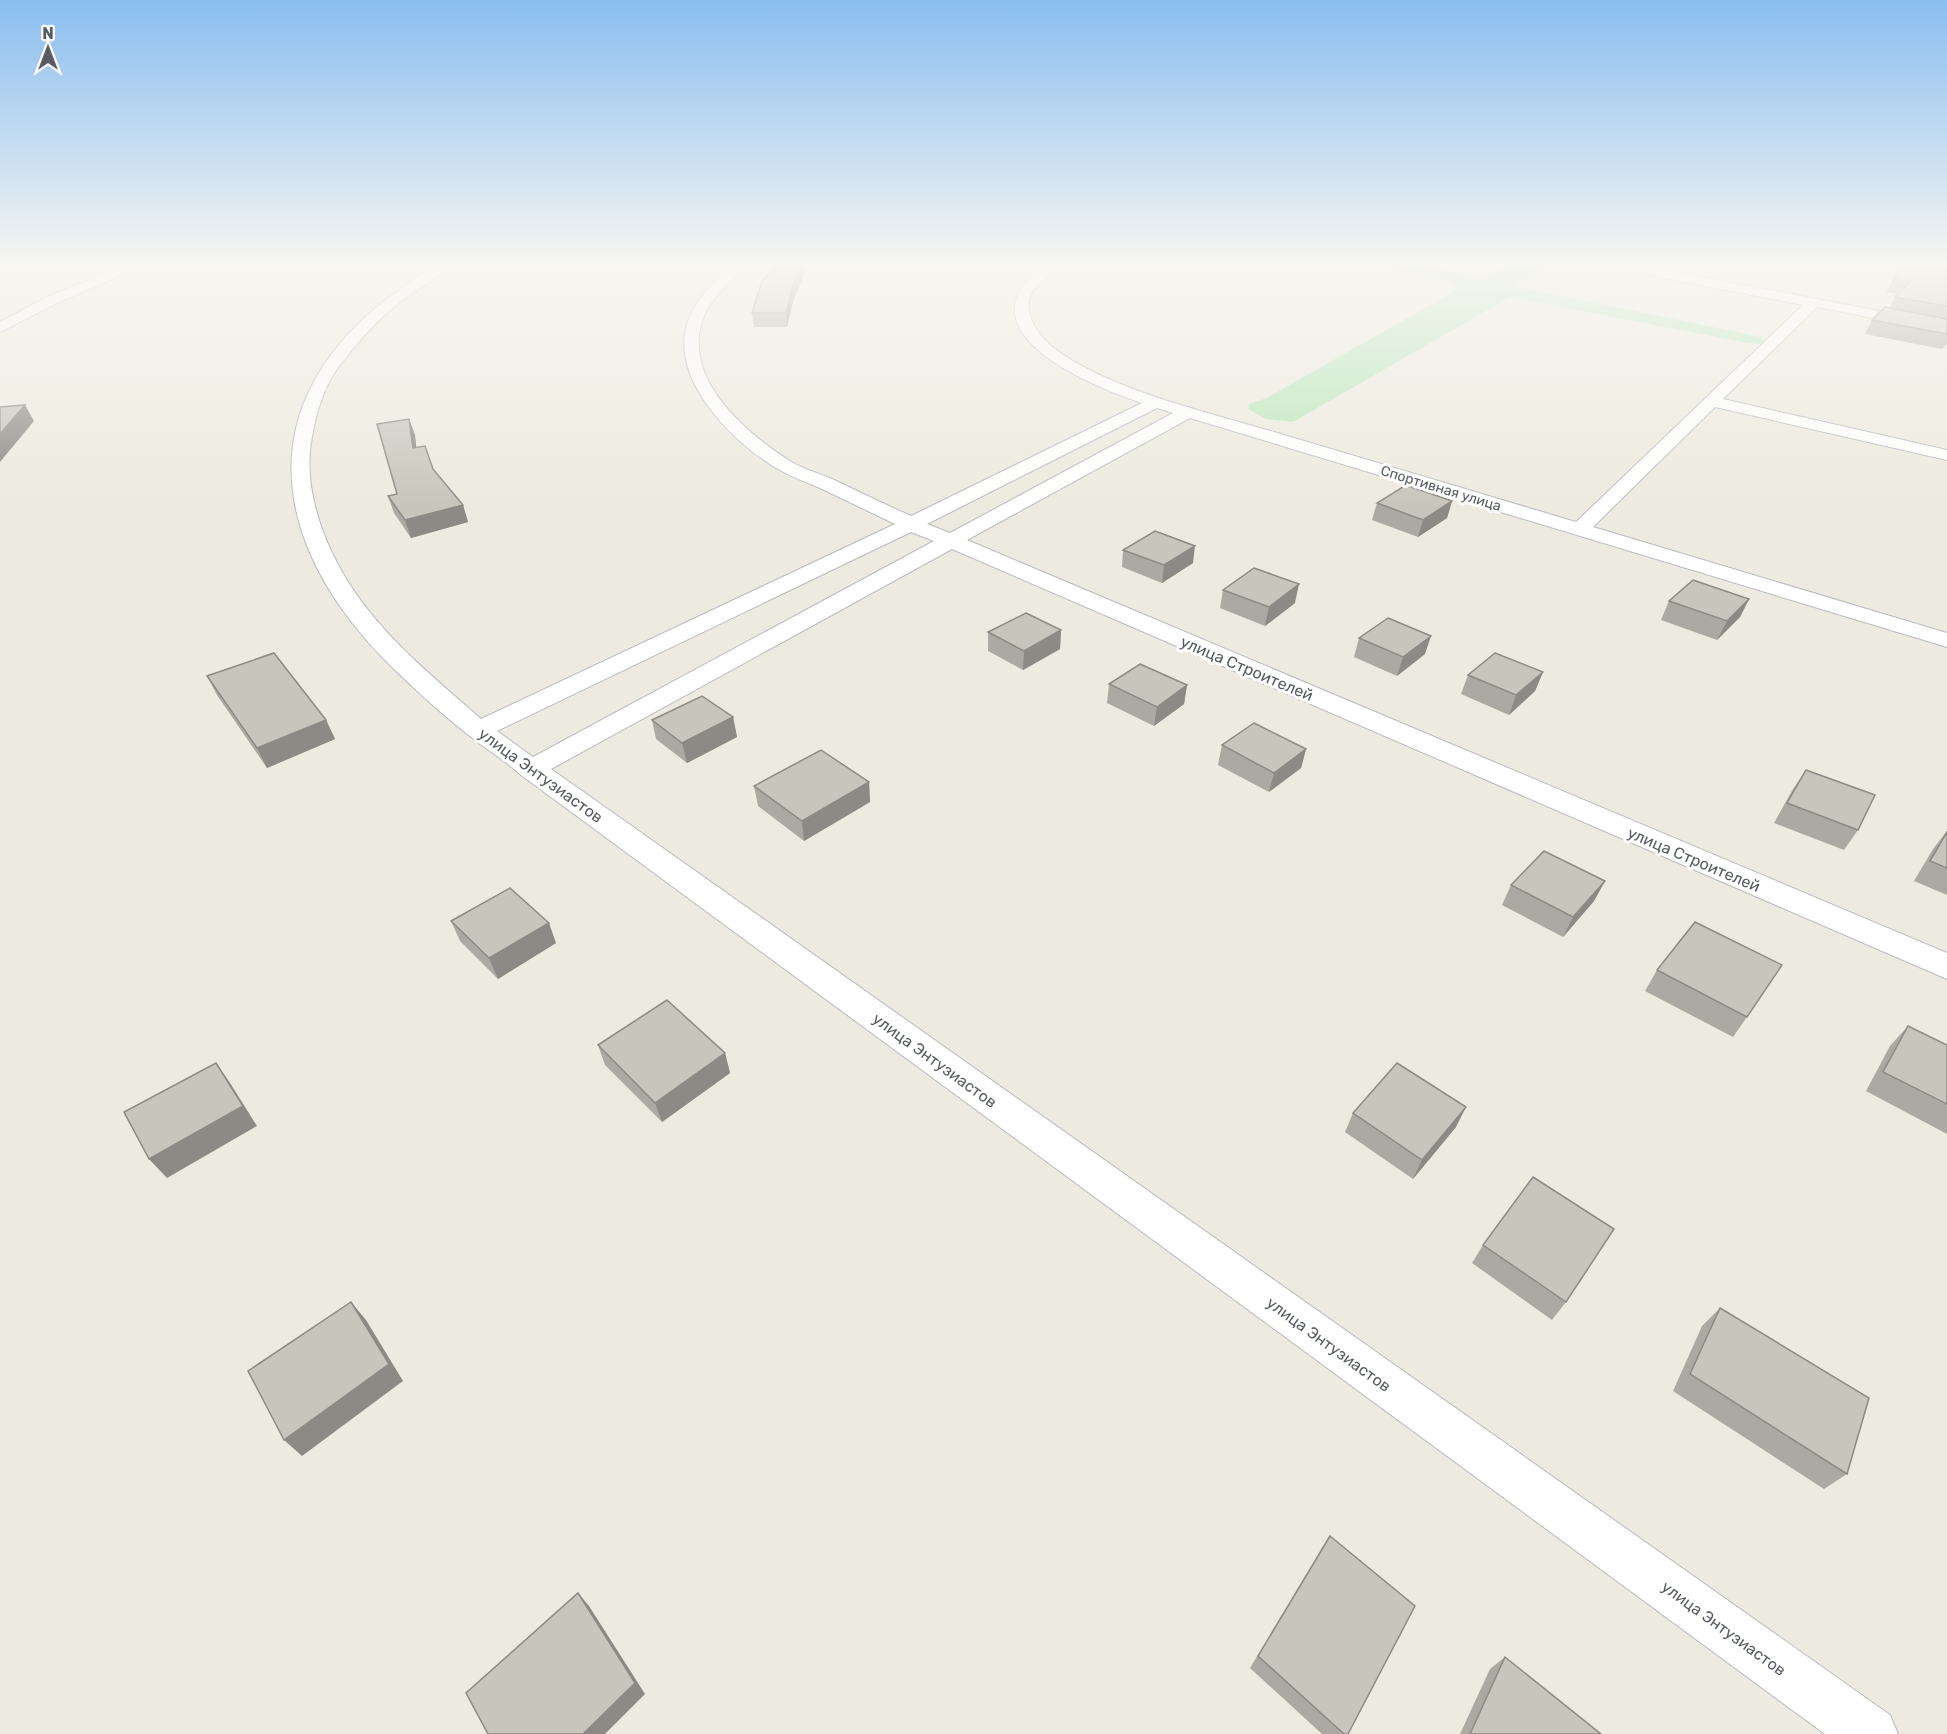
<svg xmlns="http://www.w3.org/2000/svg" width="1947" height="1734" font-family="Rubik,sans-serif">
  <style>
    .green { fill: #b9e7bd }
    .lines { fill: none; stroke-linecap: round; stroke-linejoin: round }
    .street-casing { stroke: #b8bac0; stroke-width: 2 }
    .street { fill: #fff; fill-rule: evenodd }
    .wall { fill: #aca9a2 }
    .shaded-wall { fill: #8c8a84 }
    .building { fill: #c8c5bc; stroke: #8c8a84; stroke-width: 1.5 }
    .labels { text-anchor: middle; stroke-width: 6; stroke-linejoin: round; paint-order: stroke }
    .far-street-label { font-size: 14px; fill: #585c62; stroke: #fff }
    .street-label { font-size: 16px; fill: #585c62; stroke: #fff }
  </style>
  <rect width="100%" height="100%" fill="#edebdf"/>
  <polygon class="green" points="1376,265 1419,265 1482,279 1510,265 1548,265 1512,286 1761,337 1766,341 1761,344 1748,343 1510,297 1293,422 1266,419 1248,409 1249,404 1267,398 1460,288 1448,281"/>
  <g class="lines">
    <g class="street-casing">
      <g id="street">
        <polygon points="127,265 145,265 57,303 0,332 0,322 47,297"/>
        <path d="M435 265H450C438 279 418 288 403 300 377 319 356 344 337 369 323 389 316 414 312 437 306 467 311 497 321 526 350 610 416 662 481 719L895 524C870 512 845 500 820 488 806 482 791 477 778 469 733 443 666 377 689 319 697 297 715 281 731 265H745C731 284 711 296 703 319 681 378 746 433 790 461 803 469 818 473 832 479 858 491 884 504 911 516L1142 403C1103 390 982 343 1023 286 1034 271 1043 265 1061 265 1049 279 1025 287 1029 311 1033 333 1054 350 1073 361 1134 396 1207 412 1274 432 1375 462 1475 492 1576 522L1803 305 1618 269 1612 265H1640L1947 324V332L1817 307 1723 399 1947 450V460L1715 407 1593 527 1947 633V647L1190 418 967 540 1947 953V979L952 549 551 769 1890 1715 1898 1734H1825L521 775C506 761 487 750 471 737 440 713 410 685 383 658 289 561 249 437 353 329 377 304 406 285 435 265ZM1157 408 1173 413 950 533 927 524ZM911 532 934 541 533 757 497 731Z"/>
      </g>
    </g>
    <use href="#street" class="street"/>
  </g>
  <g class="wall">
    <polygon points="778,265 808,265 793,301 787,327 754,327 752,313"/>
    <polygon points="1947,265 1947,344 1942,349 1865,334 1872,320 1890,308 1895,297 1898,294 1886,292 1893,279"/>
    <polygon points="409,419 415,435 416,448 463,505 468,522 411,538 394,513 388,496 397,494"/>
    <polygon points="1452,501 1447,518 1418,537 1372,520 1377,503"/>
    <polygon points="1123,550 1193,563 1162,583 1122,567"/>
    <polygon points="1223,590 1295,603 1265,626 1220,608"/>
    <polygon points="1749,599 1740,617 1717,640 1661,620 1669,601"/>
    <polygon points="1061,630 1060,649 1023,670 988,651 988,632"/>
    <polygon points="1359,638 1425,654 1397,676 1354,657"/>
    <polygon points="1543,672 1535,691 1509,715 1461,694 1468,675"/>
    <polygon points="207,676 326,720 335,739 267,768 217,695"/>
    <polygon points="1109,684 1187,685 1184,704 1154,726 1107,703"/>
    <polygon points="733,717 737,737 687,763 656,739 652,720"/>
    <polygon points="1222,745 1306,749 1301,768 1269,792 1218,765"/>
    <polygon points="1806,770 1858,830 1844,850 1774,823 1793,789"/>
    <polygon points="869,782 870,802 804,841 758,806 754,786"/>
    <polygon points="1947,831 1947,895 1914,881 1933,849"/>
    <polygon points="1605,881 1594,901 1563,937 1502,905 1511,885"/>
    <polygon points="451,921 556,943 498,979 460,941"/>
    <polygon points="1657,970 1747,1017 1733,1037 1645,991"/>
    <polygon points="1908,1026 1947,1045 1947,1134 1866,1091 1890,1046"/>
    <polygon points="598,1045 725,1053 730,1073 662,1122 605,1065"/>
    <polygon points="1353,1113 1456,1127 1413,1179 1345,1132"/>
    <polygon points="1483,1245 1566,1302 1552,1320 1472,1263"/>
    <polygon points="1720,1308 1847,1474 1824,1489 1673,1391 1702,1326"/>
    <polygon points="1330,1536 1348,1734 1322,1734 1250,1668"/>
    <polygon points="1505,1657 1601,1734 1460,1734 1490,1669"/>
  </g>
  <g class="shaded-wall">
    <polygon points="801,265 808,265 793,301 787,327 786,313 792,288"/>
    <polygon points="25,405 34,421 0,462 0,434"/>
    <polygon points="409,419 415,435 418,465 413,448"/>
    <polygon points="1452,501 1447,518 1418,537 1423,520"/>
    <polygon points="463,505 468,522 411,538 405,520"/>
    <polygon points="1195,546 1193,563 1162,583 1164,565"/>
    <polygon points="1299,584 1295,603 1265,626 1269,607"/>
    <polygon points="1749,599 1740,617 1717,640 1727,621"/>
    <polygon points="1061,630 1060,649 1023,670 1024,651"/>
    <polygon points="1431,636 1425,654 1397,676 1403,657"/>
    <polygon points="1543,672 1535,691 1509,715 1516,695"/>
    <polygon points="1187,685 1184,704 1154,726 1157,707"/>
    <polygon points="733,717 737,737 687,763 682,743"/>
    <polygon points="326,720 335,739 267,768 257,748"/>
    <polygon points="1306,749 1301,768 1269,792 1274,773"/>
    <polygon points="869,782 870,802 804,841 802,821"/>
    <polygon points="1605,881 1594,901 1563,937 1573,917"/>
    <polygon points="549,923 556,943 498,979 489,958"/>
    <polygon points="725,1053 730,1073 662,1122 655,1103"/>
    <polygon points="216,1063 230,1083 257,1126 167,1178 149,1159"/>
    <polygon points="1466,1107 1456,1127 1413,1179 1422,1160"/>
    <polygon points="351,1302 366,1320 403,1381 302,1456 284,1440"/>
    <polygon points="578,1593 589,1606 645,1694 605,1734 583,1734"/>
  </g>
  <g class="building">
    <polygon points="778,265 801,265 792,288 786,313 752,313 762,281"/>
    <polygon points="1904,265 1947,265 1947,306 1895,297 1910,282 1893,279"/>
    <polygon points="1885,307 1947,319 1947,334 1872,320"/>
    <polygon points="25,405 0,434 0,407"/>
    <polygon points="409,419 413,448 425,446 433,469 463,505 405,520 388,496 397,494 377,424"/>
    <polygon points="1406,485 1452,501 1423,520 1377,503"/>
    <polygon points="1155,531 1195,546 1164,565 1123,550"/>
    <polygon points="1254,568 1299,584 1269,607 1223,590"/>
    <polygon points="1693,580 1749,599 1727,621 1669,601"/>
    <polygon points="1026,613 1061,630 1024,651 988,632"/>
    <polygon points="1388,618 1431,636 1403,657 1359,638"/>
    <polygon points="274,653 326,720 257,748 207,676"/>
    <polygon points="1495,653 1543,672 1516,695 1468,675"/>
    <polygon points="1140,664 1187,685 1157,707 1109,684"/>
    <polygon points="702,696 733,717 682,743 652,720"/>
    <polygon points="1254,723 1306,749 1274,773 1222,745"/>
    <polygon points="821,750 869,782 802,821 754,786"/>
    <polygon points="1806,770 1875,795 1858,830 1787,803"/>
    <polygon points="1947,832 1947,868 1930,861"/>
    <polygon points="1544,851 1605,881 1573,917 1511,885"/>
    <polygon points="510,888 549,923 489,958 451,921"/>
    <polygon points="1695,922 1782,965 1747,1017 1657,970"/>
    <polygon points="667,1000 725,1053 655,1103 598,1045"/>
    <polygon points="1908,1026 1947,1045 1947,1104 1883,1072"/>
    <polygon points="216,1063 243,1106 149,1159 124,1112"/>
    <polygon points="1397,1063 1466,1107 1422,1160 1353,1113"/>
    <polygon points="1533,1177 1614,1229 1566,1302 1483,1245"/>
    <polygon points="351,1302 389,1364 284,1440 248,1371"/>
    <polygon points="1720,1308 1869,1398 1847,1474 1690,1374"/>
    <polygon points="1330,1536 1415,1606 1348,1734 1344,1734 1258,1656"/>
    <polygon points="578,1593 635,1683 583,1734 488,1734 466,1693"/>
    <polygon points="1505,1657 1601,1734 1470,1734"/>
  </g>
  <linearGradient id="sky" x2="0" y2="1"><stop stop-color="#8abef1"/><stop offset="0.52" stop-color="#f7f6f1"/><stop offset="1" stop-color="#f7f6f1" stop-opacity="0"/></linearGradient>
  <rect width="1947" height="508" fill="url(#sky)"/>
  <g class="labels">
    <g class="far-street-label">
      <text transform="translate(1441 488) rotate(17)" y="5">Спортивная улица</text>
    </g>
    <g class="street-label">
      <text transform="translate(1247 668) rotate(23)" y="6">улица Строителей</text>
      <text transform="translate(541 775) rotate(36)" y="6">улица Энтузиастов</text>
      <text transform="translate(1694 859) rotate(23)" y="6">улица Строителей</text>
      <text transform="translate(935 1060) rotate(36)" y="6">улица Энтузиастов</text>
      <text transform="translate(1329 1344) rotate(36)" y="6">улица Энтузиастов</text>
      <text transform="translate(1724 1628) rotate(36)" y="6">улица Энтузиастов</text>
    </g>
  </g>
  <g transform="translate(48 48)" stroke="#ffffff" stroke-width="4.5" paint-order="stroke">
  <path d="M0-4.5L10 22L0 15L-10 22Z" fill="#585c62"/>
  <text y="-9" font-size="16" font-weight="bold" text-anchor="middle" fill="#585c62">N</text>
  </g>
</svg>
